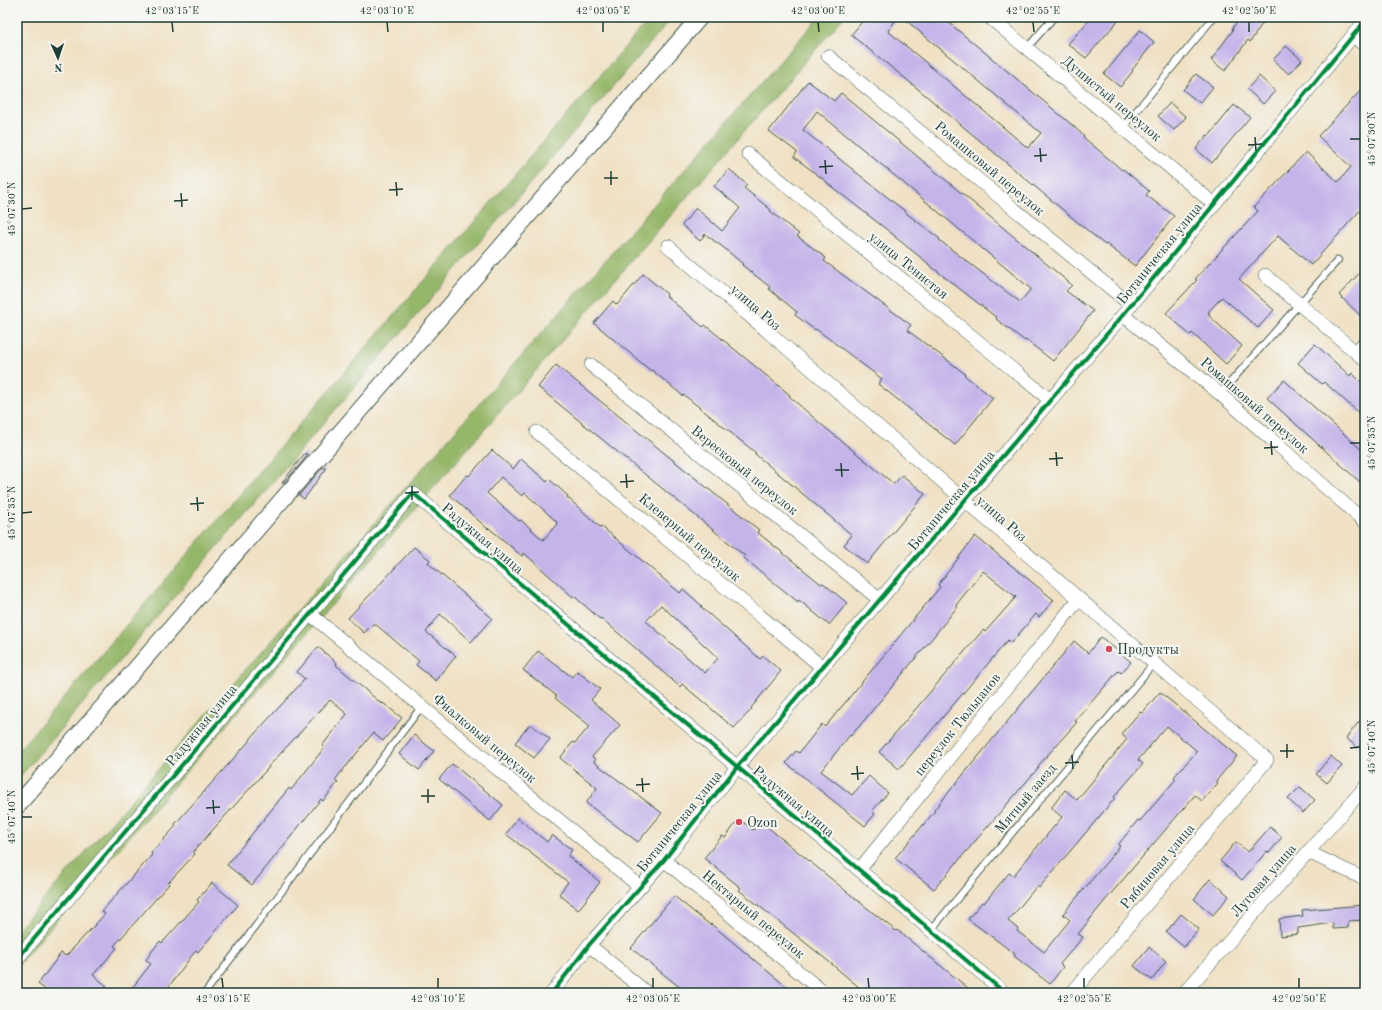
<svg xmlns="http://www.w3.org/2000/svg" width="1382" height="1010" font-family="'Old Standard TT',serif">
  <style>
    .forest { fill: #96b76a; stroke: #5a7a4f }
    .building { fill: #c5b4ea; fill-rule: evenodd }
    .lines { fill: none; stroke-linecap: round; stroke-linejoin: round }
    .service-casing { stroke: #3e564a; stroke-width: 8 }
    .minor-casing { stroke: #3e564a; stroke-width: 14 }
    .tertiary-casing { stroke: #3e564a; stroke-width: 18 }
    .service { stroke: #fff; stroke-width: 6 }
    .minor { stroke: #fff; stroke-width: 13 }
    .tertiary { stroke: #fff; stroke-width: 16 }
    .cycleway-casing { stroke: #f6f6f2; stroke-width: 6 }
    .cycleway { stroke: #00873e; stroke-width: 4 }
    .ticks { fill: none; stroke: #1f3d34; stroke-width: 1.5 }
    .poi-dot { fill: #d1495b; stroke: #f6f6f2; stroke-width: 1.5 }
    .labels { text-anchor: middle; stroke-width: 4; stroke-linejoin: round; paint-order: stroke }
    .street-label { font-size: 14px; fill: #1f3d34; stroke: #f6f6f2 }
    .poi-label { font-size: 14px; fill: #1f3d34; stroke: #f6f6f2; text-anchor: start }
    .neatline { fill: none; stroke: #1f3d34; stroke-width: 1.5 }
    .ticks-label { font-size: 10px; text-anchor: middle; fill: #1f3d34 }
  </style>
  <rect width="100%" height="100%" fill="#f6f6f2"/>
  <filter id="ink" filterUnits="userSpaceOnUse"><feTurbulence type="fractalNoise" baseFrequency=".025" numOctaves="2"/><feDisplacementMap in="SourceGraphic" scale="8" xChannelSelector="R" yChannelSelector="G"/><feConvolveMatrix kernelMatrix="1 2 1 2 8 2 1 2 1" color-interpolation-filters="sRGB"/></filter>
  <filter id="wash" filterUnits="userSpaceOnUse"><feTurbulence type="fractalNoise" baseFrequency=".012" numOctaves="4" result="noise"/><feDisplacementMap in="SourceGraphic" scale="16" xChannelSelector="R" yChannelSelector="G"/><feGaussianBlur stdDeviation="0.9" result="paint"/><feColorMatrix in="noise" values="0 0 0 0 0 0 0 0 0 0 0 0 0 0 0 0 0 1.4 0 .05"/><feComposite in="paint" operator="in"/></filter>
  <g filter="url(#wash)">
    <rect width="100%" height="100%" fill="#f0e1c4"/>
    <g class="forest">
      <polygon points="651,17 673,17 17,780 17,752"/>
      <polygon points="819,17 844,17 17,966 17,930"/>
    </g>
    <g id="blocks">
      <g class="building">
        <polygon points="866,17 898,17 888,31 1028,148 1041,133 902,17 942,17 1071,124 1084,136 1083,137 1122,170 1123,169 1149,191 1146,195 1174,216 1135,266 1106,244 1105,245 906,79 851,35"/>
        <polygon points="1092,17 1121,17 1086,58 1068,44"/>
        <polygon points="1240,17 1258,17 1264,21 1250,42 1248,40 1225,71 1211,60 1233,30 1232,29"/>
        <polygon points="1140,30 1154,42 1132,70 1133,71 1120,87 1104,74"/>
        <polygon points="1286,46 1302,60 1289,74 1273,60"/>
        <polygon points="1196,74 1213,87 1200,103 1183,90"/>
        <polygon points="1259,76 1275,91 1263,104 1247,89"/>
        <path d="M808 81 834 101 841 93 1072 285 1066 291 1093 311 1053 361 1026 340 1025 341 996 319 997 318 928 264H929L895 237V236L827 183V182L794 157 797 152 769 131ZM817 111 1031 289 1020 302 939 240 940 239 906 213V212L803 130Z"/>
        <polygon points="1365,86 1365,205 1311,265 1278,236 1239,279 1274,310 1258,328 1222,297 1208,312 1210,313 1208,315 1242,346 1226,364 1192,333 1190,335 1166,313 1197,280 1195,279 1258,211 1254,207 1306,152 1338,182 1351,167 1318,136"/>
        <polygon points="1170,103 1186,117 1174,130 1158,116"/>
        <polygon points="1234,105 1250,117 1212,163 1196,149 1207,135 1209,136"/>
        <polygon points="729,169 747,185 744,188 771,210 770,211 799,234 797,236 826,258 824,261 911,325 907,330 955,366 965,374 964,375 993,398 955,445 878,384 882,379 816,329 815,330 795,315 797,312 769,289 770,287 742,265 743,264 724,248 705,234 700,241 682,225 696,208 722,231 740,208 714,186"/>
        <polygon points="1365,267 1365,320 1339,295"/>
        <polygon points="643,274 667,294 666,296 703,327 705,325 790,395 789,396 822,425 894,484 902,475 925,494 867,564 844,545 852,535 755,454 756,453 684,395 683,396 652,370 651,371 594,323 613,301 617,305"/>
        <polygon points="1315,344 1350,376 1352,373 1365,386 1365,406 1359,413 1324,382 1322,384 1298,363"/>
        <polygon points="556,365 759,530 757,532 821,584 823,583 847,603 829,625 799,600 798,602 744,558 745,556 538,387"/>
        <polygon points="1284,380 1365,453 1365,477 1360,482 1267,398"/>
        <path d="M492 450 513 469 521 459 547 482 549 479 568 496 567 497 600 527 601 526 680 593 683 589 702 606 701 607 760 659 763 656 781 671 751 708 752 709 734 728 682 684 680 687 601 618 600 619 574 596 573 597 524 553 522 556 489 528 488 529 450 495 467 475 469 476ZM501 477 522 496 525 493 557 522 556 523 557 524 543 540 521 520 519 521 487 493ZM661 605 718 658 705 673 646 621Z"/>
        <polygon points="305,453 308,455 283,484 282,483"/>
        <polygon points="323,467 326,469 304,499 299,495"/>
        <polygon points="975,536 1054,600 1039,617 1036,614 1011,643 1008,640 899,769 879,752 983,630 985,632 1016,597 983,571 956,605 958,606 934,636 851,736 850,735 821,771 852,795 869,776 888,793 872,811 875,814 865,826 786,763 796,751 799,753 822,724 825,727 940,587 938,585"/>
        <polygon points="414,547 430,560 428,563 492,618 471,642 440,614 426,632 456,656 436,681 416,665 419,661 374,623 364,633 348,618 383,581"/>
        <polygon points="1101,637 1131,662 1121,673 1118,671 1100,692 1075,721 1077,722 1038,766 1039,767 934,889 895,858 935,811 934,810 1074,641 1088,653"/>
        <polygon points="318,647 337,663 336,665 382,704 383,703 402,718 383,741 373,733 335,780 338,782 327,796 323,801 321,799 252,885 227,865 289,788 291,790 324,748 322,746 347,714 330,700 268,767 269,767 193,852 195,854 168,883 169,884 114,946 117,948 93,975 107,986 101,993 50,993 38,984 61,953 66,956 105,914 102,911 152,855 151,853 176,826 175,824 251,739 251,738 305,679 297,672"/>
        <polygon points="538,651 572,677 577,671 600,689 591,700 620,725 592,757 596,759 594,762 662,813 638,842 586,803 597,788 560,758 573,742 575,743 590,726 555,698 557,696 523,670"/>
        <path d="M1160 692 1237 756 1216 781 1218 783 1202 801 1195 795 1103 903 1078 934 1083 937 1060 964 1063 967 1050 984 1014 956 1015 954 968 919 982 902 984 903 1009 873 1013 876 1062 817 1051 808 1065 790 1077 800 1127 739 1121 734 1140 712 1142 713ZM1167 726 1197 751 1174 777 1176 779 1140 821 1138 820 1118 845 1120 846 1063 914 1070 920 1044 952 1017 931 1018 929 1008 921 1037 886 1039 888 1115 798 1114 797 1143 764 1138 760Z"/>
        <polygon points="1365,714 1365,739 1358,748 1346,738"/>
        <polygon points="530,724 550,739 534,758 515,743"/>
        <polygon points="414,735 434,751 419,770 399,754"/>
        <polygon points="1331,756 1342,766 1327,783 1316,774"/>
        <polygon points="452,764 503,805 490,821 439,779"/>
        <polygon points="1300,787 1315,800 1303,813 1288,799"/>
        <polygon points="518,818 547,842 552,835 572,850 568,856 600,882 578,910 559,894 568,882 506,834"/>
        <polygon points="739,819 753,830 760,821 862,904 896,931 897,930 974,993 866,993 822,956 739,890 741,888 704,858 722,836 725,838"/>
        <polygon points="1270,827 1282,837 1269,853 1267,851 1242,880 1220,861 1236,842 1248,852"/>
        <polygon points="1210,879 1229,896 1213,915 1194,899"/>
        <polygon points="212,883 238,905 198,952 196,950 164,993 128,993 151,964 146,960 153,950 160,941 162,943 199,902 197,900"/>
        <polygon points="674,896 710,925 711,924 723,934 794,993 687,993 657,969 631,948"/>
        <polygon points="1365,905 1365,920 1348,921 1348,928 1333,929 1333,923 1298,928 1298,934 1280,936 1279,919 1303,916 1302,910"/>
        <polygon points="1181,914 1199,929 1184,947 1166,932"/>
        <polygon points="1149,947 1166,961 1152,980 1134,966"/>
      </g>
    </g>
  </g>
  <g filter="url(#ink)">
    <use href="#blocks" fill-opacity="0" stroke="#3e564a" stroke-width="1"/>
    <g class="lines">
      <g class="service-casing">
        <g id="service">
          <polyline points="1027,48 1054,17"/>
          <polyline points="1122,128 1214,17"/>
          <polyline points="1220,394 1338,260"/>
          <polyline points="931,930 1154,663"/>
          <polyline points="205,993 422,706"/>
        </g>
      </g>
      <g class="minor-casing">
        <g id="minor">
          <polyline points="989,17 1214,204"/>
          <polyline points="1353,35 1365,46"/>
          <polyline points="828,56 1131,305"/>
          <polyline points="748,154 1050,400"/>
          <polyline points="668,246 1267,760 1072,993"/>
          <polyline points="1265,275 1365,360"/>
          <polyline points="1123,315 1220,394 1365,522"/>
          <polyline points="1356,352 1365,342"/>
          <polyline points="591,365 880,600"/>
          <polyline points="537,432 822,667"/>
          <polyline points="310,614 640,887"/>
          <polyline points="1308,852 1358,876 1365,877"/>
          <polyline points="664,860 824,993"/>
          <polyline points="859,870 1079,599"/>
          <polyline points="589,945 647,993"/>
          <polyline points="17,959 413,493 1005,993"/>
          <polyline points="552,993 589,945 664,860 737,767 1123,315 1365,21"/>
          <polyline points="1184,993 1365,787"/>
        </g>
      </g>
      <g class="tertiary-casing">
        <polyline id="tertiary" points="17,806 700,17"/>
      </g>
      <use href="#service" class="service"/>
      <use href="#minor" class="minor"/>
      <use href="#tertiary" class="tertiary"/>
      <g class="cycleway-casing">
        <g id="cycleway">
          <polyline points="17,959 413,493 1005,993"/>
          <polyline points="552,993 589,945 664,860 737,767 1123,315 1365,21"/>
        </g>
      </g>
      <use href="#cycleway" class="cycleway"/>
    </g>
  </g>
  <path class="ticks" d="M172 22 173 32M387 22 388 32M603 22V32M818 22 819 32M1033 22 1034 32M1249 22V32M1255 137 1256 151M1350 139H1360M1248 145 1262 144M1040 148 1041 162M1034 156 1047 155M825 160 826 174M819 167 833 166M611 171V185M604 178H618M396 182 397 196M389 190 403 189M181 193 182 207M174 201 188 200M22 209 32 208M1271 441 1272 455M1350 443H1360M1264 448 1278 447M1056 452 1057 466M1049 459 1063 458M841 463 842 477M835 470H849M626 474 627 488M620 482 634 481M412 486V500M405 493 419 492M197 497 198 511M190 504 204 503M22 513 32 512M1287 744V758M1350 748 1360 747M1280 751H1294M1072 755 1073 769M1065 763 1079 762M857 766 858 780M851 774 864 773M642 778 643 792M636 785 650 784M428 789V803M421 796H435M213 800 214 814M206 808 220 807M22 817H32M222 978 223 988M438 978V988M653 978V988M868 978 869 988M1084 978V988M1299 978V988"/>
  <g class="poi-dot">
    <circle cx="1109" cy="649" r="4"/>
    <circle cx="739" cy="822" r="4"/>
  </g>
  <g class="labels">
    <g class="street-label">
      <text transform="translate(1112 98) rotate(40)" y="5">Душистый переулок</text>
      <text transform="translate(990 168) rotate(40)" y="5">Ромашковый переулок</text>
      <text transform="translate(1159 253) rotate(-51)" y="5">Ботаническая улица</text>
      <text transform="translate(909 265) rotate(39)" y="5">улица Тенистая</text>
      <text transform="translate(756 307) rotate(41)" y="5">улица Роз</text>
      <text transform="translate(1255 405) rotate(41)" y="5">Ромашковый переулок</text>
      <text transform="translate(745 470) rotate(39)" y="5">Вересковый переулок</text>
      <text transform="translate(951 500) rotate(-50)" y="5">Ботаническая улица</text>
      <text transform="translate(1002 518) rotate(41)" y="5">улица Роз</text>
      <text transform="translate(690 537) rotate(40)" y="5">Клеверный переулок</text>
      <text transform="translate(483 538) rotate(40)" y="5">Радужная улица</text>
      <text transform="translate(957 724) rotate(-51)" y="5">переулок Тюльпанов</text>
      <text transform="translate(201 725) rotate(-50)" y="5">Радужная улица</text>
      <text transform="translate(485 738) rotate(40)" y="5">Фиалковый переулок</text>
      <text transform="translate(1025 798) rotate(-50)" y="5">Мятный заезд</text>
      <text transform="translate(794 801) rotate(40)" y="5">Радужная улица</text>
      <text transform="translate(679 821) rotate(-51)" y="5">Ботаническая улица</text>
      <text transform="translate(1157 866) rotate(-50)" y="5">Рябиновая улица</text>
      <text transform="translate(1263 880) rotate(-49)" y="5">Луговая улица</text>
      <text transform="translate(754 914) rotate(40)" y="5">Нектарный переулок</text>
    </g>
    <g class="poi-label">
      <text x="1117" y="654">Продукты</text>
      <text x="747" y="827">Ozon</text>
    </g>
  </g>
  <rect width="1382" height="1010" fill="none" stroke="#f6f6f2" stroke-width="44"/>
  <g transform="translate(58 58) rotate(177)" stroke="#f6f6f2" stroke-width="3" paint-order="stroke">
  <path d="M0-3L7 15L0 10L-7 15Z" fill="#1f3d34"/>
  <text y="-6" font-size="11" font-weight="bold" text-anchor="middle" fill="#1f3d34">N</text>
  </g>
  <rect x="22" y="22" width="1338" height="966" class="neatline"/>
  <g class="ticks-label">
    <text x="172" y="14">42°03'15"E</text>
    <text x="387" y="14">42°03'10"E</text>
    <text x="603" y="14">42°03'05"E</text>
    <text x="818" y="14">42°03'00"E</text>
    <text x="1033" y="14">42°02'55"E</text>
    <text x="1249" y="14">42°02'50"E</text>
    <text transform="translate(1371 139) rotate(-90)" y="4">45°07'30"N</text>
    <text transform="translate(11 209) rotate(-90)" y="4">45°07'30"N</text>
    <text transform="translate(1371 443) rotate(-90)" y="4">45°07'35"N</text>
    <text transform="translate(11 513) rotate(-90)" y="4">45°07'35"N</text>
    <text transform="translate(1371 747) rotate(-90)" y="4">45°07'40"N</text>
    <text transform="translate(11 817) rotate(-90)" y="4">45°07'40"N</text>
    <text x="223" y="1002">42°03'15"E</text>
    <text x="438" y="1002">42°03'10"E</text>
    <text x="653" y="1002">42°03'05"E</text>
    <text x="869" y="1002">42°03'00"E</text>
    <text x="1084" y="1002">42°02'55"E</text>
    <text x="1299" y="1002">42°02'50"E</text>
  </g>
</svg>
